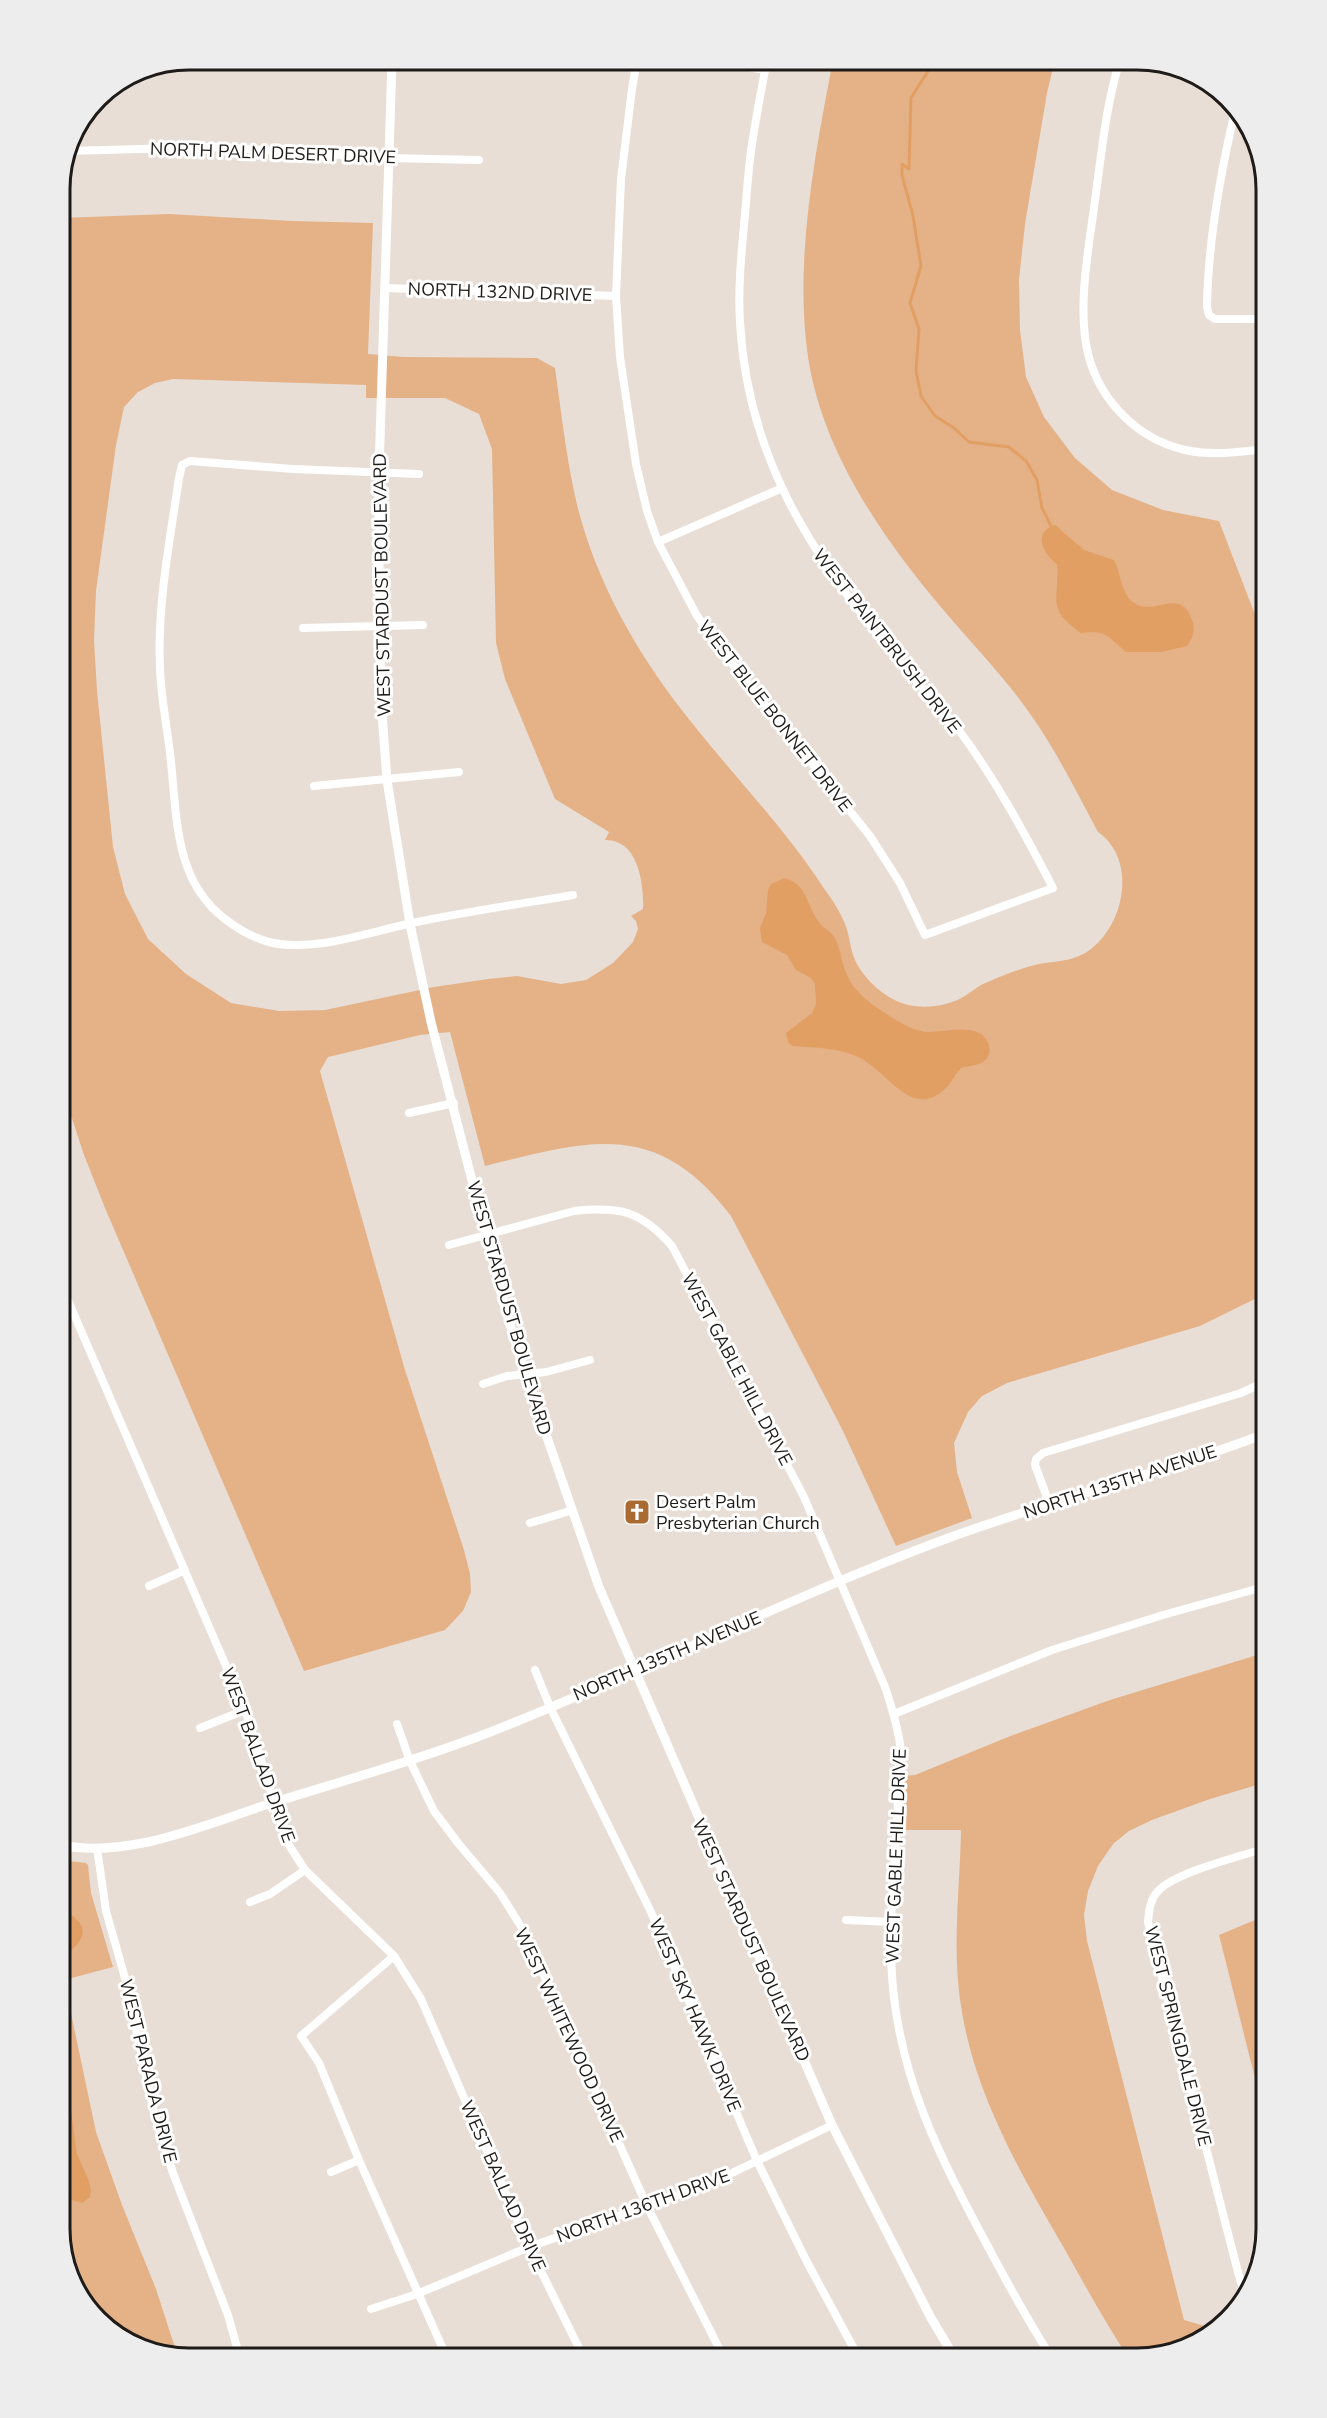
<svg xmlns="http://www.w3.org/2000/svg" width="1327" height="2418" font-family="'Nunito Sans',sans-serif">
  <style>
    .green { fill: #e5b287; fill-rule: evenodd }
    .water { fill: #e29f64 }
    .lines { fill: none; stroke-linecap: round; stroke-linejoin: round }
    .stream { stroke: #e29f64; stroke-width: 3 }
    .minor { stroke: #fff; stroke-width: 8 }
    .tertiary { stroke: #fff; stroke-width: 9 }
    .labels { text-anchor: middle; stroke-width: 6; stroke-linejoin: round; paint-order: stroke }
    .street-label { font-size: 18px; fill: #1e1b18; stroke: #fff }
    .poi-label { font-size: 18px; fill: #1e1b18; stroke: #fff; text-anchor: start }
    .rim { fill: none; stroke: #1e1b18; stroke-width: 3 }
  </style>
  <rect width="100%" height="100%" fill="#e8ded6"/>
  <g class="green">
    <path d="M833 60H1055L1047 93 1025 224 1019 280 1020 330 1026 377 1044 417 1075 458 1112 490 1163 510 1219 521 1254 612 1267 630V1293L1200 1326 1007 1383 982 1396 968 1412 954 1443 957 1472 972 1518 896 1546 843 1431 731 1216C657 1118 589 1140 485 1166L450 1032 420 1035 328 1057 320 1071 405 1370 464 1550 470 1574 471 1592 463 1611 445 1630 304 1671 105 1208 84 1155 60 1082V218L169 214 292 221 373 223 368 354 403 357 537 358 555 368C561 411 566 454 575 496 592 573 633 647 681 709 726 768 782 824 823 887 831 898 840 911 845 924 850 936 850 949 855 960 865 981 886 999 908 1005 927 1009 948 1006 965 996 971 992 977 987 983 984 1002 976 1025 966 1045 963 1061 961 1077 960 1091 949 1125 923 1137 859 1098 832 1077 793 1058 754 1033 718 1006 678 971 643 940 606 881 536 822 450 808 357 794 261 815 154 833 60ZM173 379 366 385V398H445L479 414 492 449 496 643 505 679 555 799 609 832 605 840C638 839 644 883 643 909L631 916 636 921 638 929 633 942 613 963 586 980 561 984 517 976 488 979 434 987 325 1010 279 1011 231 1003 186 974 148 939 125 894 113 847 97 691 94 640 96 591 116 445 124 407 138 392 155 383Z"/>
    <path d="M1267 1652V1782L1210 1799 1152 1820 1129 1831 1113 1844 1098 1866 1088 1891 1084 1915 1087 1941 1184 2320 1212 2328 1192 2345 1176 2340 1156 2354 1129 2358C1105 2323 1085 2285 1064 2248 1021 2174 976 2097 962 2012 951 1952 960 1890 961 1830H902L904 1776 915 1775 1008 1737 1110 1700Z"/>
    <polygon points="60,1860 86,1863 88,1865 91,1893 113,1967 64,1980 96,2132 122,2205 156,2289 178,2357 117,2336 70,2279 60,2229"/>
    <polygon points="1267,1915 1267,2126 1219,1935"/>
  </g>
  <g class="water">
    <path d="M1055 525 1084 550 1114 560C1121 573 1121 593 1133 602 1153 618 1181 585 1192 620 1196 630 1193 638 1187 646L1161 652H1126C1107 636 1107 630 1081 633 1045 607 1060 601 1057 564 1043 554 1032 532 1055 525Z"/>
    <path d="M784 878C807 883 806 905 819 922 823 928 831 931 835 938 841 950 842 965 848 977 853 989 866 1000 876 1007 892 1017 909 1031 929 1032 945 1032 964 1026 979 1033 990 1038 994 1056 983 1062 976 1066 968 1066 961 1068 955 1074 951 1084 944 1090 911 1119 888 1072 860 1058 837 1047 817 1048 792 1046L788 1042 786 1033 812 1013 816 1004 815 984 811 978 796 970 787 955 762 942 760 928 766 913 768 890 771 884Z"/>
    <path d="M60 1904C65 1912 72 1914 78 1921 92 1936 71 1951 60 1960Z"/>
    <polygon points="1267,2048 1267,2082 1262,2074 1260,2059"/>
    <polygon points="60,2098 71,2111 77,2154 89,2181 91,2191 90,2197 82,2203 72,2200 60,2186"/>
  </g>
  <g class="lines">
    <polyline class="stream" points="935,60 911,98 909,169 902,164 902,175 913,216 921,266 910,303 919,329 916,371 921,396 935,416 954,428 969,442 1009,447 1026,461 1037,480 1042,508 1051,526"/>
    <g class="minor">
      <path d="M637 60 632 89 621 179 616 296 620 357 636 464 647 511 658 542 696 614 714 641 870 836 900 883 925 935 1053 888C1025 834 997 782 961 733 939 704 912 677 889 649 808 550 747 453 740 322 738 290 741 257 744 225 747 196 748 166 753 138 757 112 762 86 767 60"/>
      <polyline points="709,60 765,70"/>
      <path d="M1120 60C1105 108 1101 159 1094 208 1088 252 1079 300 1086 344 1095 396 1134 438 1185 450 1212 456 1241 452 1267 449"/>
      <path d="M1235 111C1220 175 1208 241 1207 307L1209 315 1215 319H1267"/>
      <polyline points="67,151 215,147 388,158 479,160"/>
      <polyline points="385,288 616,296"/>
      <path d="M419 474 293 469 190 461 182 465 179 478C170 540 157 605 160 668 161 700 168 731 171 762 177 819 175 881 225 919 238 929 253 938 269 942 312 953 369 932 412 923 465 912 519 904 573 895"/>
      <polyline points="658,542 780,489"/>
      <polyline points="303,628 423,625"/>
      <polyline points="314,786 459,772"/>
      <polyline points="409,1113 454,1103"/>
      <path d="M449 1245 574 1211C620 1206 641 1211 672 1246L804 1497 885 1687C891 1705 897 1724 900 1744 903 1761 899 1781 898 1798 896 1857 888 1917 892 1976 899 2078 939 2155 986 2243 1007 2282 1028 2322 1052 2358"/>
      <polyline points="60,1282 245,1710 287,1842 305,1870 394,1956 421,1999 529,2247 584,2358"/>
      <polyline points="483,1384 507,1376 546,1372 590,1360"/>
      <polyline points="1049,1503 1035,1465 1036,1459 1043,1453 1241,1393 1267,1381"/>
      <polyline points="530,1523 570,1511"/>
      <polyline points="149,1586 185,1570"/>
      <polyline points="535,1670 550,1707 651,1912 757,2161 807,2262 859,2358"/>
      <polyline points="894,1714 1052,1650 1163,1615 1267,1586"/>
      <polyline points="397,1724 410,1761 434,1811 458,1843 500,1893 525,1933 647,2206 724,2358"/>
      <polyline points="200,1728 245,1710"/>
      <polyline points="97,1848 106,1911 125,1978 155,2117 173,2173 228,2315 240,2358"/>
      <polyline points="250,1902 270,1894 305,1870"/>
      <polyline points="846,1920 892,1922"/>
      <polyline points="394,1956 301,2036 319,2063 359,2160 447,2358"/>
      <polyline points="331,2172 359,2160"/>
      <path d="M1246 2297 1239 2276 1148 1922C1149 1910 1150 1900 1158 1891 1176 1872 1241 1856 1267 1848"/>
      <polyline points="371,2309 417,2294 529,2247 707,2185 832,2125"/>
    </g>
    <g class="tertiary">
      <polyline points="392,60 379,471 379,626 382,714 387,780 410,924 431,1022 504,1304 525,1374 599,1587 832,2125 931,2318 955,2358"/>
      <path d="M60 1845C131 1859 206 1824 272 1803 346 1780 421 1759 493 1731 644 1671 790 1597 943 1540 1050 1500 1161 1474 1267 1433"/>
    </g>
  </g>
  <defs>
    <g id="church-square" transform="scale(1.35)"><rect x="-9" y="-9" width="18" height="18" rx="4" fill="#a96b31" stroke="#fff"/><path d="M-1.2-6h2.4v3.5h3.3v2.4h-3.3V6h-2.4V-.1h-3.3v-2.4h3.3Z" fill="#fff"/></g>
  </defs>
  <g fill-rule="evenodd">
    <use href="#church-square" x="637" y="1512"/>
  </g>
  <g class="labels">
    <g class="street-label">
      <text transform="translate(273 153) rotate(2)" y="6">NORTH PALM DESERT DRIVE</text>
      <text transform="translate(500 292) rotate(2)" y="6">NORTH 132ND DRIVE</text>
      <text transform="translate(382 585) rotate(-91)" y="6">WEST STARDUST BOULEVARD</text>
      <text transform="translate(887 641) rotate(52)" y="6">WEST PAINTBRUSH DRIVE</text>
      <text transform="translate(775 716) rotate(52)" y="6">WEST BLUE BONNET DRIVE</text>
      <text transform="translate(509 1308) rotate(74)" y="6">WEST STARDUST BOULEVARD</text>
      <text transform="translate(737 1369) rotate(62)" y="6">WEST GABLE HILL DRIVE</text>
      <text transform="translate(1120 1482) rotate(-18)" y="6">NORTH 135TH AVENUE</text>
      <text transform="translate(667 1656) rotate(-23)" y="6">NORTH 135TH AVENUE</text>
      <text transform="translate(258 1755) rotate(70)" y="6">WEST BALLAD DRIVE</text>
      <text transform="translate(896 1856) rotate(-88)" y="6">WEST GABLE HILL DRIVE</text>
      <text transform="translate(751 1940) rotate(66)" y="6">WEST STARDUST BOULEVARD</text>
      <text transform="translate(695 2015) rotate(67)" y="6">WEST SKY HAWK DRIVE</text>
      <text transform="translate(569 2035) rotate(65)" y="6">WEST WHITEWOOD DRIVE</text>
      <text transform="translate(1178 2036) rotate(76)" y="6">WEST SPRINGDALE DRIVE</text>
      <text transform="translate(148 2071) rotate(76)" y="6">WEST PARADA DRIVE</text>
      <text transform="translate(503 2186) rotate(66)" y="6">WEST BALLAD DRIVE</text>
      <text transform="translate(643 2206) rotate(-20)" y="6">NORTH 136TH DRIVE</text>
    </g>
    <g class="poi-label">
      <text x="656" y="1508">Desert Palm<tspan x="656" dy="21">Presbyterian Church</tspan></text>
    </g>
  </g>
  <path d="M0 0H1327V2418H0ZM189 70H1137A119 119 0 0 1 1256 189V2229A119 119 0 0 1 1137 2348H189A119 119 0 0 1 70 2229V189A119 119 0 0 1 189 70Z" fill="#ededed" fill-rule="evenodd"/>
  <path class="rim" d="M189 70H1137A119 119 0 0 1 1256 189V2229A119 119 0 0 1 1137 2348H189A119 119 0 0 1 70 2229V189A119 119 0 0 1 189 70Z"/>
</svg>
